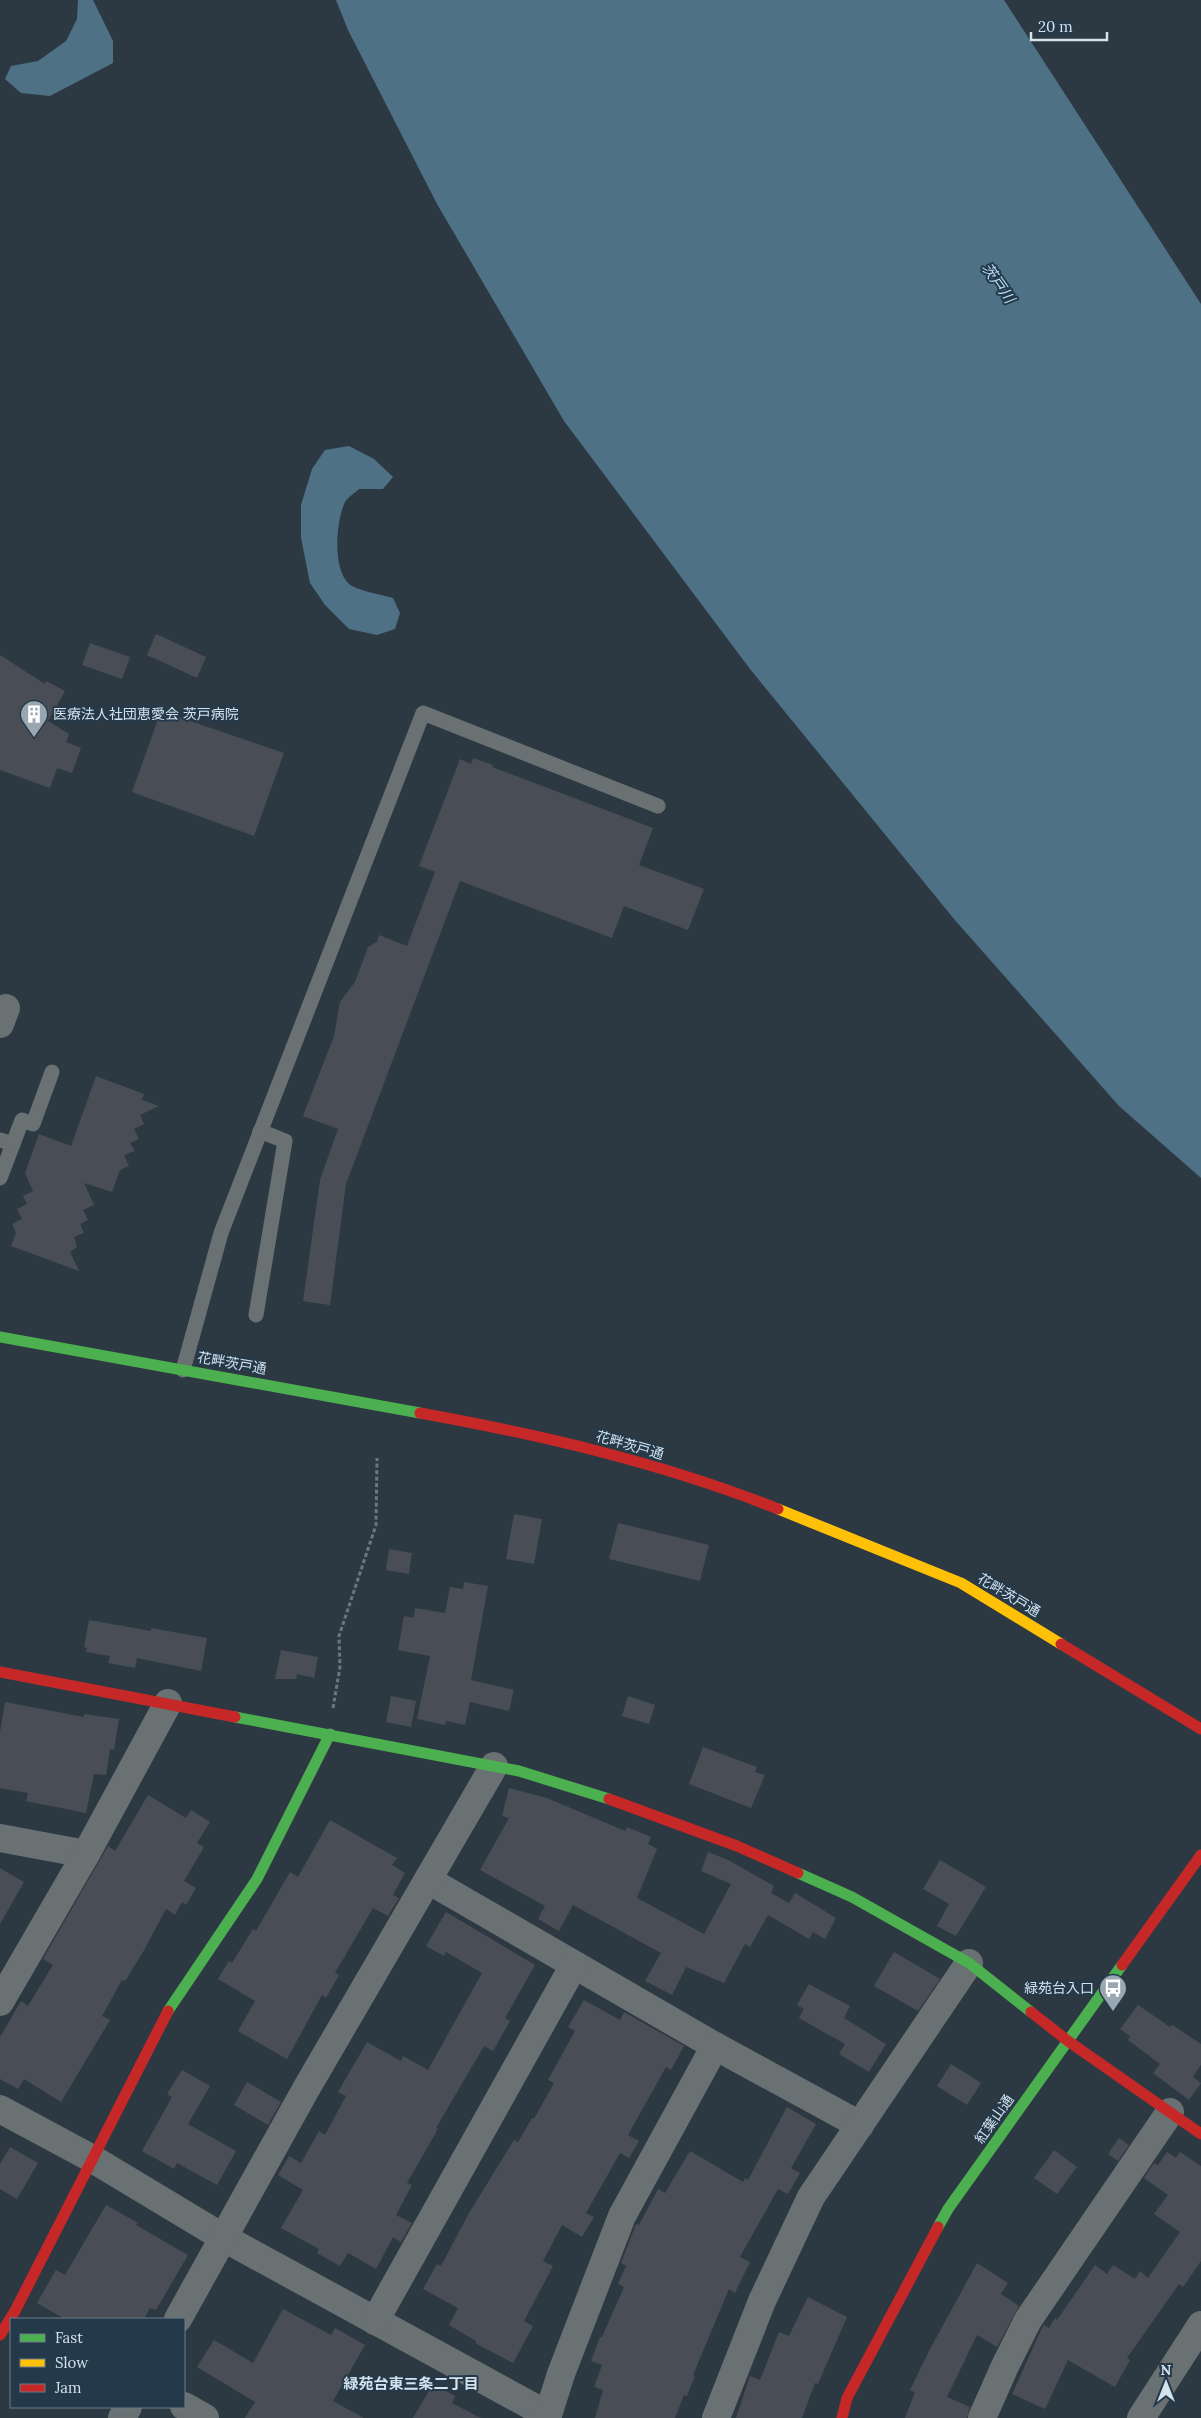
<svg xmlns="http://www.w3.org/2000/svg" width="1201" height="2418" font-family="Lora,'Noto Sans JP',serif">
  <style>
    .water { fill: #4f7186 }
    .building { fill: #494d56 }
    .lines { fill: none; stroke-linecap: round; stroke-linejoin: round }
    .path { stroke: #6e7679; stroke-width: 3; stroke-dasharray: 4 2.5; stroke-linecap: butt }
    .lane { stroke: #697172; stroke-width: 15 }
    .street { stroke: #697172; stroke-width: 28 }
    .fast { stroke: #4caf50; stroke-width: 11 }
    .slow { stroke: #ffc107; stroke-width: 11 }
    .jam { stroke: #c62828; stroke-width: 11 }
    .labels { text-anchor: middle; stroke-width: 4; stroke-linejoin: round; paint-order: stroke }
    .poi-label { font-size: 14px; fill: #d4e2ec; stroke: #243a4b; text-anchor: start }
    .street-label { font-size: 14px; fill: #d4e2ec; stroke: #243a4b }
    .water-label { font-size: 15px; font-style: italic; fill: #b9def6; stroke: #243a4b }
    .neighbourhood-label { font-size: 15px; font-weight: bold; fill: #d4e2ec; stroke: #243a4b }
  </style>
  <rect width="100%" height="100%" fill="#2d3942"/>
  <g class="water">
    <polygon points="78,0 93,0 113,41 113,63 50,96 21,93 5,79 11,66 38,61 66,41 77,19"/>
    <polygon points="336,0 1004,0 1201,304 1201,1178 1119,1106 954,919 750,669 564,421 437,204 348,30"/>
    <path d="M349 446 374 459 393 477 383 489H359C355 493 348 497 345 502 336 521 332 568 349 584 358 591 383 595 393 598L400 613 395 629 377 635 349 629 325 605 310 583 301 538V505L312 469 325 450Z"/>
  </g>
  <g class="building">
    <polygon points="156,634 206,657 197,678 147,655"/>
    <polygon points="90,643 130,657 122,679 82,665"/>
    <polygon points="0,655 45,684 46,681 65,691 48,721 69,734 66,742 81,748 72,773 57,768 50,788 0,770"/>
    <polygon points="161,711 284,753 254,836 132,792"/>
    <polygon points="473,758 493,765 492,767 653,828 639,865 704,889 688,930 624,906 612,938 460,881 346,1184 330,1305 303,1301 320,1180 338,1129 303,1116 334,1036 340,1002 355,982 368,947 377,942 379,935 407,946 435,872 419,866 460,759 471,764"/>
    <polygon points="96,1076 144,1094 142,1100 159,1106 140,1115 144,1124 134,1129 139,1139 130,1143 135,1151 124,1155 129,1166 120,1170 112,1192 84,1183 94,1205 83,1210 88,1220 80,1224 84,1233 74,1237 77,1247 70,1252 79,1271 11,1246 16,1233 12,1224 22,1219 17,1209 27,1204 23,1196 33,1191 25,1173 39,1134 71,1146"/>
    <polygon points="514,1514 542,1519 534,1564 506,1559"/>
    <polygon points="618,1523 709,1545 700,1581 609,1559"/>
    <polygon points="389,1549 412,1553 409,1574 386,1570"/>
    <polygon points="464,1582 488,1586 471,1680 514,1690 509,1711 470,1702 465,1725 446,1721 445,1725 417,1719 430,1656 398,1650 404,1616 414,1618 415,1608 445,1613 450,1587 463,1589"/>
    <polygon points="89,1620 151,1631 151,1628 207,1638 201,1671 137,1658 135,1668 108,1663 110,1656 86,1652 87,1648 84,1647"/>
    <polygon points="281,1650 318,1657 314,1678 297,1674 296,1679 275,1679"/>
    <polygon points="391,1696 416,1701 411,1727 386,1722"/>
    <polygon points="628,1696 655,1705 649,1724 622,1716"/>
    <polygon points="5,1702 84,1717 84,1714 119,1719 114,1750 110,1749 106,1775 94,1774 86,1813 26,1801 28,1793 0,1788 0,1732"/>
    <polygon points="703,1747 757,1767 755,1772 765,1775 751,1808 689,1784"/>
    <polygon points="509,1788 547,1798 625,1831 627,1827 651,1837 648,1844 657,1849 637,1898 704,1934 731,1884 701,1871 708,1852 728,1860 774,1886 771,1893 789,1903 795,1893 836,1918 825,1939 813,1932 809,1939 768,1915 750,1947 745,1944 724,1983 686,1967 672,1995 645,1981 661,1953 573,1905 559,1931 538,1919 545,1906 480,1870 509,1818 502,1816"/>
    <polygon points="148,1795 186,1818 191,1810 210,1822 197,1843 204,1847 184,1881 196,1888 186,1905 182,1902 175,1915 166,1909 143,1952 125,1981 122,1980 102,2016 110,2020 61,2102 24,2079 18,2089 0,2079 0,2037 21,2001 28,2006 53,1965 43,1959 63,1924 108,1846 115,1851"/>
    <polygon points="330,1820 397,1858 392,1865 405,1873 393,1895 399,1898 388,1916 373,1908 335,1973 339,1975 326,1998 322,1995 287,2059 238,2031 255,2001 218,1979 229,1961 232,1963 253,1929 256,1931 290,1872 298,1877"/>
    <polygon points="940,1860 986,1887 956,1936 937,1926 949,1904 923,1889"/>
    <polygon points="0,1868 24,1882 0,1924"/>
    <polygon points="446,1912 535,1965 505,2018 510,2021 493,2051 484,2046 436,2128 438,2129 407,2183 412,2185 396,2215 412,2223 401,2242 393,2237 376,2269 348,2253 340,2266 317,2253 319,2249 281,2228 303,2190 278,2175 289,2156 301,2163 319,2131 325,2135 346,2096 338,2092 367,2042 401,2061 403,2056 428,2070 482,1973 446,1952 444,1956 426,1946"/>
    <polygon points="894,1952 940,1979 918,2011 874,1986"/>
    <polygon points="809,1984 850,2006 844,2018 886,2044 869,2072 839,2054 845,2044 799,2018 804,2009 797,2005"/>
    <polygon points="584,2000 620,2020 624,2012 684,2046 671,2070 666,2067 628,2135 639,2141 629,2158 620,2153 586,2213 594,2217 582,2237 562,2225 543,2261 553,2266 524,2321 533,2326 513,2363 475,2343 476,2341 449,2325 458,2308 423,2289 437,2264 441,2266 469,2213 514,2140 518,2142 532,2118 534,2119 554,2083 548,2080 575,2031 568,2027"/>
    <polygon points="1138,2005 1170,2027 1172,2025 1201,2044 1201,2065 1193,2077 1201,2083 1189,2100 1153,2073 1160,2064 1128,2040 1130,2036 1120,2029"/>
    <polygon points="951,2064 981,2083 967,2105 937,2086"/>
    <polygon points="182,2070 210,2086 188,2124 236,2151 217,2185 177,2163 174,2169 142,2151 172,2097 167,2094"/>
    <polygon points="247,2082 281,2102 268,2125 234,2105"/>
    <polygon points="787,2107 816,2124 791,2168 800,2173 788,2194 778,2189 740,2257 750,2262 735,2293 729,2289 693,2375 695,2376 687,2396 684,2395 675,2418 595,2418 603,2390 594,2387 602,2365 591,2361 600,2337 602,2337 624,2287 618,2284 626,2266 621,2263 636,2224 639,2225 658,2189 665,2193 690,2151 743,2182 745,2178 748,2180"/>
    <polygon points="1119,2138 1129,2145 1118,2161 1108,2154"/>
    <polygon points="10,2147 38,2163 17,2199 0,2189 0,2164"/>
    <polygon points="1054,2150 1077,2167 1057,2194 1034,2178"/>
    <polygon points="1167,2152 1176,2158 1180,2152 1201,2166 1201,2261 1183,2287 1179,2284 1127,2358 1130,2360 1115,2387 1068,2360 1045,2409 1012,2394 1042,2328 1044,2325 1049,2328 1055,2318 1057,2320 1095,2265 1107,2274 1113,2265 1135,2279 1140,2271 1148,2278 1180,2232 1154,2214 1168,2195 1144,2178 1154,2163 1158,2165"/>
    <polygon points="106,2205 138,2223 136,2225 188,2255 156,2310 150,2308 144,2319 65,2319 37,2303 56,2270 65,2275"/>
    <polygon points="977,2263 1008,2283 1001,2294 1019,2306 997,2347 977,2335 947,2397 970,2407 967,2418 905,2418 915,2392 910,2390 929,2351"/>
    <polygon points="808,2297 847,2317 818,2384 815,2383 802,2418 736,2418 750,2376 760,2380 779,2332 789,2336"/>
    <polygon points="283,2309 331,2335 335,2328 365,2345 333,2401 364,2418 245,2418 255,2402 197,2367 214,2340 253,2363"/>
    <polygon points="433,2384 455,2396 452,2403 481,2418 413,2418"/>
  </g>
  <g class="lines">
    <polyline class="path" points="333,1708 340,1667 339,1636 376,1525 377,1458"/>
    <g class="lane">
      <polyline points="0,1140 13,1144 0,1178"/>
      <polyline points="13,1144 22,1120 33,1124 52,1072"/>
      <polyline points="256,1315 285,1141 260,1131"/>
      <polyline points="183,1370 221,1233 423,713 658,806"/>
    </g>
    <g class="street">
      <polyline points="0,1024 6,1008"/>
      <polyline points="0,1838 86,1854"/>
      <polyline points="428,1880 715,2046 860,2125"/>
      <polyline points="0,2002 86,1854 168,1703"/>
      <polyline points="0,2109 91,2158 224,2238 548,2415"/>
      <polyline points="178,2319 306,2089 494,1766"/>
      <polyline points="375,2321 574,1965"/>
      <polyline points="184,2406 205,2418"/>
      <polyline points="122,2418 128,2407"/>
      <polyline points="547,2418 561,2374 622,2216 715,2046"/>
      <polyline points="716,2418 762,2301 811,2197 969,1963"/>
      <polyline points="982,2418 1005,2366 1028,2320 1170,2112"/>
      <polyline points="1141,2418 1201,2325"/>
    </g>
    <g class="fast">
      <polyline points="0,1337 420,1413"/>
      <polyline points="235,1717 519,1771 609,1799"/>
      <polyline points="798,1873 852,1897 969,1963 1031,2012"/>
      <polyline points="168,2011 257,1879 330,1734"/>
      <polyline points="938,2227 948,2209 1122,1965"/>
    </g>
    <polyline class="slow" points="778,1509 961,1583 1061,1644"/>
    <g class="jam">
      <path d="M420 1413C541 1435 663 1463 778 1509"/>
      <polyline points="1061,1644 1201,1729"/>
      <polyline points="0,1672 235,1717"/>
      <polyline points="609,1799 737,1846 798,1873"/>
      <polyline points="1122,1965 1201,1855"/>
      <polyline points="1031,2012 1068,2041 1201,2134"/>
      <polyline points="0,2335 15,2311 168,2011"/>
      <polyline points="842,2418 847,2398 938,2227"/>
    </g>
  </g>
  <defs>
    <g id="building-pin" transform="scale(1.4375)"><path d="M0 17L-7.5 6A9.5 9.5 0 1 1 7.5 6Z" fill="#9aa7b0" stroke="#243a4b"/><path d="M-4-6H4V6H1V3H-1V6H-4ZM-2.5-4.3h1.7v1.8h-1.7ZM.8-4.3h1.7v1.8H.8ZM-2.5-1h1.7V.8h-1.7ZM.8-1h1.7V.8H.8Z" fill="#fff"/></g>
    <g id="bus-pin" transform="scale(1.4375)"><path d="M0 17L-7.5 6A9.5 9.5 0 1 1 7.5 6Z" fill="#9aa7b0" stroke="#243a4b"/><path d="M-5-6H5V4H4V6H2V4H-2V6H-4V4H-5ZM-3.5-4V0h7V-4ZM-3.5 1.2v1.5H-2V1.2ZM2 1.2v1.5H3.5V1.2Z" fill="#fff"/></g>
  </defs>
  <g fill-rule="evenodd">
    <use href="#building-pin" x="34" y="714"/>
    <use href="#bus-pin" x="1113" y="1988"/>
  </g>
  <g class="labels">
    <g class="poi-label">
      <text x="53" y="719">医療法人社団恵愛会 茨戸病院</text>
      <text x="1094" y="1993" text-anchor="end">緑苑台入口</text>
    </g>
    <g class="street-label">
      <text transform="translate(232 1363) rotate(10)" y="5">花畔茨戸通</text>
      <text transform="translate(630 1445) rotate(16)" y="5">花畔茨戸通</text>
      <text transform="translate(1009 1595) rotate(31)" y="5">花畔茨戸通</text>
      <text transform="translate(994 2119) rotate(-55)" y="5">紅葉山通</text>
    </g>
    <g class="water-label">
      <text transform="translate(998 283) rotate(55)" y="5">茨戸川</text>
    </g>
    <g class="neighbourhood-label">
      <text x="411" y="2389">緑苑台東三条二丁目</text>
    </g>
  </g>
  <rect x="10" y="2318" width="175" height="90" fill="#243a4b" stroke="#6a7d8b"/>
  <rect x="20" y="2334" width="25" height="8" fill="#4caf50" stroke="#6a7d8b"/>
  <text x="55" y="2343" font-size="15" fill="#d4e2ec">Fast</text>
  <rect x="20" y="2359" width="25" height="8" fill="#ffc107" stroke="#6a7d8b"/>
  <text x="55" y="2368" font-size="15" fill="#d4e2ec">Slow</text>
  <rect x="20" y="2384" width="25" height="8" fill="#c62828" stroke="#6a7d8b"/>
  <text x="55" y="2393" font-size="15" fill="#d4e2ec">Jam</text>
  <g transform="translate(1166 2383)" stroke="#243a4b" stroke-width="4" paint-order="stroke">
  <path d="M0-4L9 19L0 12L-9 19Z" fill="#d4e2ec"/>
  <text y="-8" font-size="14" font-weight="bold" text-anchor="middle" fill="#d4e2ec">N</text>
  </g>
  <path d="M1031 32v8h76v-8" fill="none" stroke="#d4e2ec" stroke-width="2.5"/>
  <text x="1038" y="32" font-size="15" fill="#d4e2ec" stroke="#243a4b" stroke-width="4" paint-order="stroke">20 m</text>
</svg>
